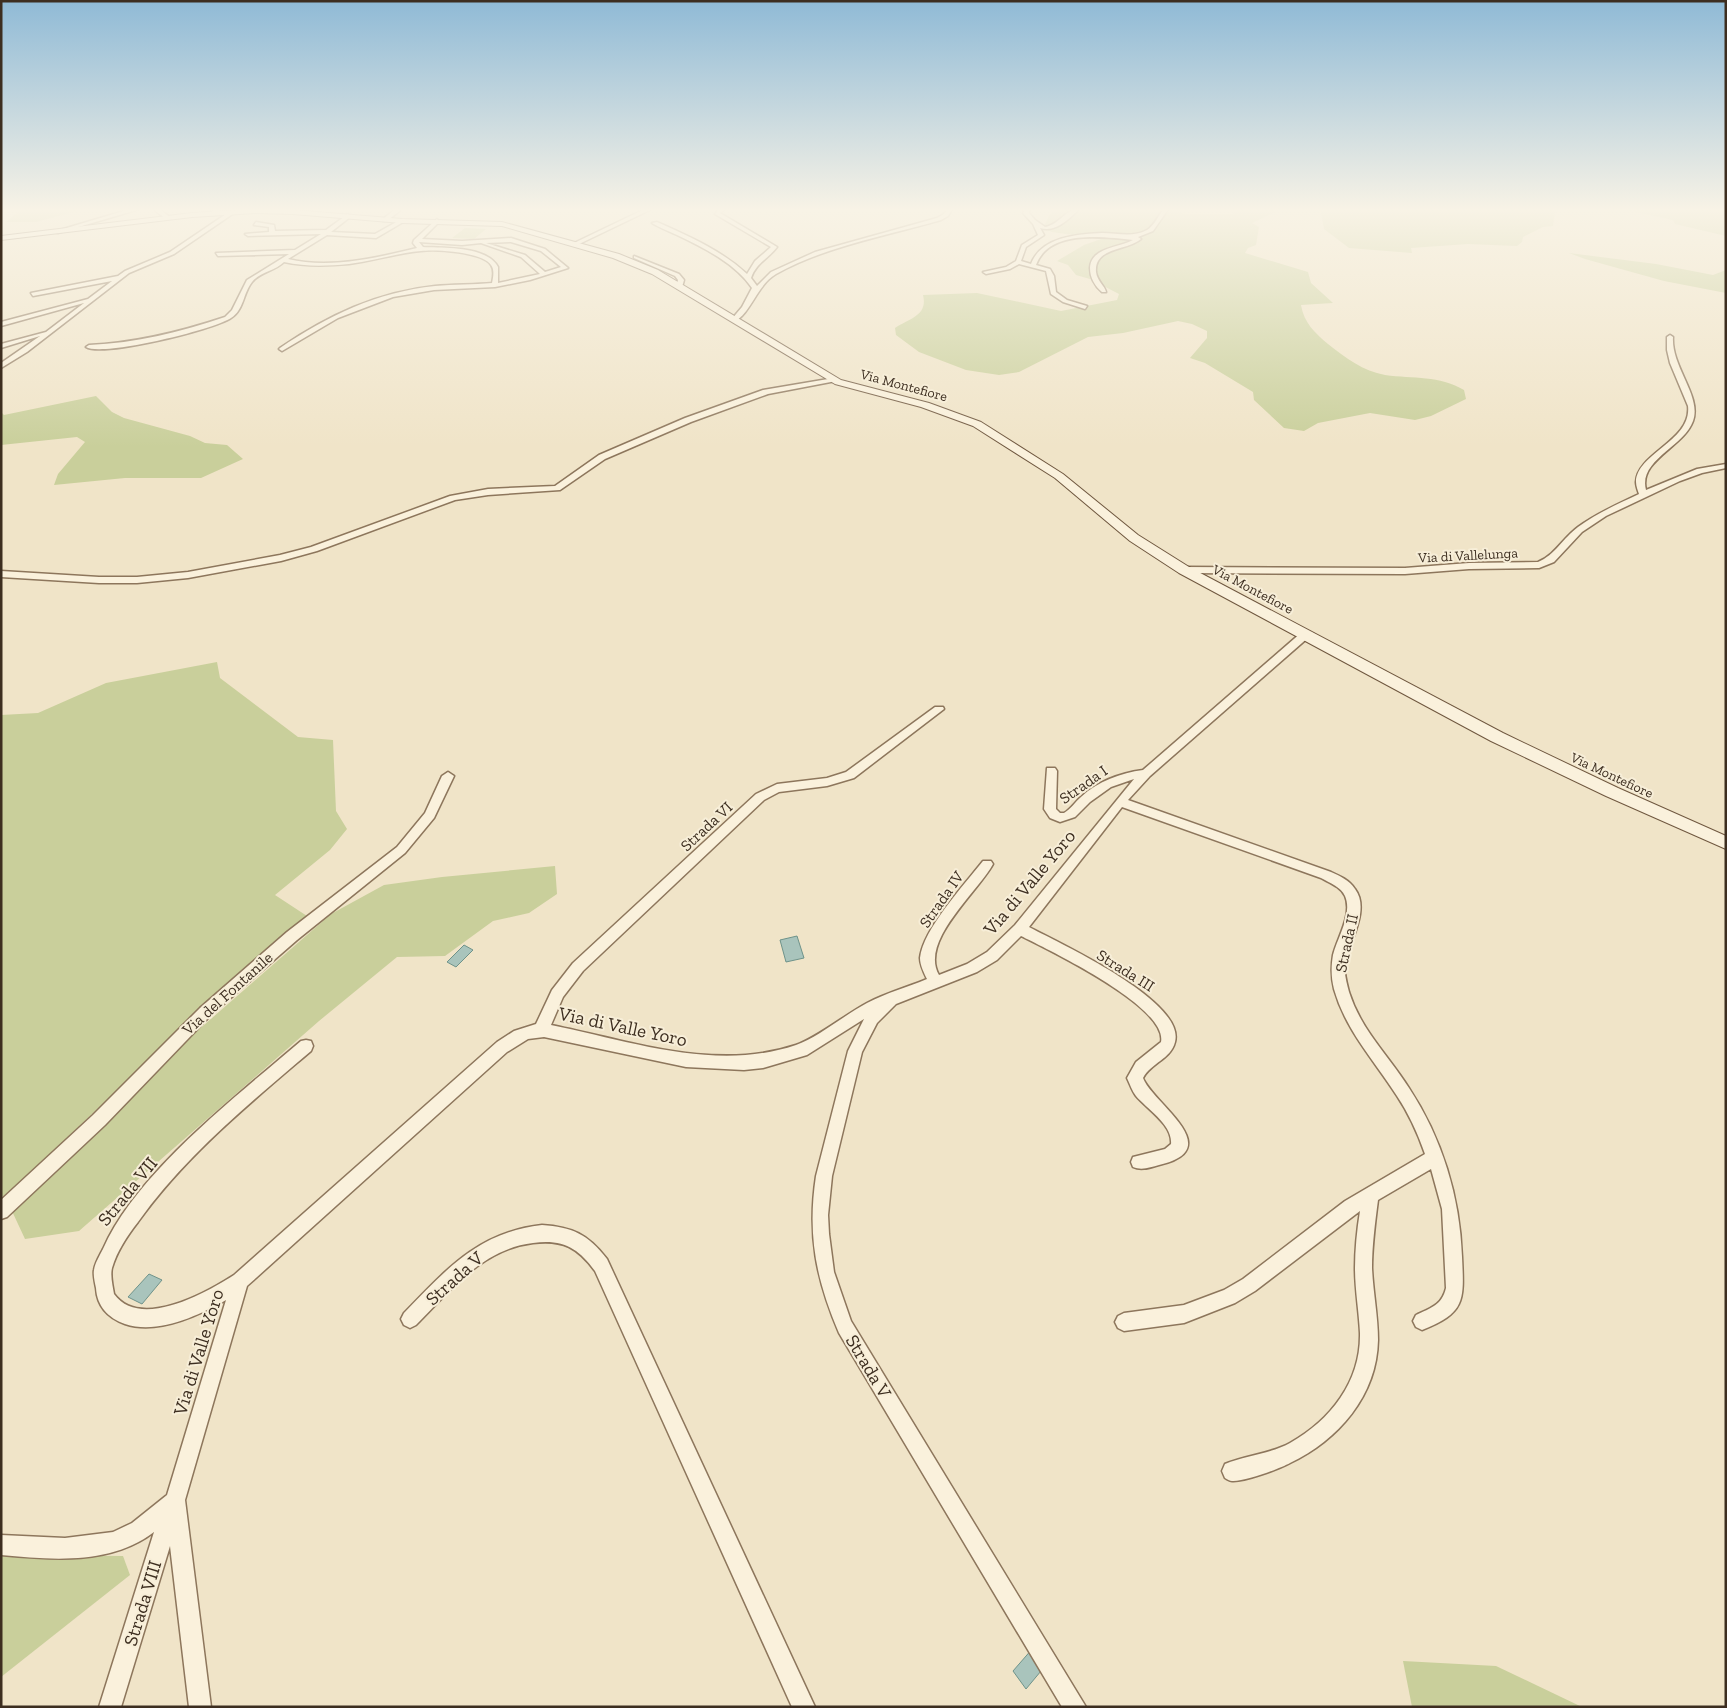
<svg xmlns="http://www.w3.org/2000/svg" width="1727" height="1708" font-family="'Zilla Slab',serif">
  <style>
    .green { fill: #c9cf9b }
    .water { fill: #a9c4bc; stroke: #6f938a }
    .lines { fill: none; stroke-linecap: round; stroke-linejoin: round }
    .minor-casing { stroke: #8d765c; stroke-width: 3 }
    .secondary-casing { stroke: #6f573f; stroke-width: 2 }
    .minor { fill: #faf1dc; fill-rule: evenodd }
    .secondary { fill: #faf1dc; fill-rule: evenodd }
    .labels { text-anchor: middle; stroke-width: 4; stroke-linejoin: round; paint-order: stroke }
    .far-street-label { font-size: 14px; fill: #3d2e20; stroke: #f7eed8 }
    .street-label { font-size: 16px; fill: #3d2e20; stroke: #f7eed8 }
    .near-street-label { font-size: 19px; fill: #3d2e20; stroke: #f7eed8 }
  </style>
  <rect width="100%" height="100%" fill="#f0e4c8"/>
  <g class="green">
    <polygon points="23,208 89,208 36,222 6,222"/>
    <path d="M1065 208H1159L1186 214H1233L1239 208H1274L1275 212 1252 223 1259 227 1256 245 1248 248 1245 253 1308 272 1311 283 1333 303 1301 305C1304 323 1315 333 1328 344 1346 358 1363 371 1385 375 1414 379 1439 375 1464 390L1466 399 1431 416 1415 420 1370 413 1318 423 1304 431 1284 428 1254 400 1253 392 1205 363 1190 358 1207 338V331L1192 324 1178 321 1123 333 1088 337 1019 372 999 375 966 370 919 352 896 335 895 328C911 318 928 315 923 295L977 293 1061 311 1117 300 1119 294 1090 279 1076 275 1068 265 1057 261 1084 245 1101 239 1052 232 1043 228 1050 214Z"/>
    <polygon points="1320,208 1551,208 1555,212 1553,226 1543,227 1523,237 1522,242 1517,246 1468,244 1411,248 1412,253 1349,248 1324,229"/>
    <polygon points="1617,208 1726,208 1726,236 1675,224 1673,220"/>
    <polygon points="465,228 486,229 474,239 452,238"/>
    <polygon points="1569,253 1656,264 1713,275 1726,270 1726,293 1664,281 1585,259"/>
    <polygon points="96,396 112,412 124,418 190,436 205,443 227,445 243,459 201,478 125,478 54,485 58,474 85,442 77,437 1,445 1,412 4,415"/>
    <polygon points="217,662 220,678 298,737 333,740 336,811 347,829 330,850 275,895 307,916 241,972 26,1177 1,1198 1,715 38,713 106,683"/>
    <polygon points="555,866 557,894 529,913 493,921 445,956 397,957 319,1021 79,1231 25,1239 11,1209 99,1132 196,1032 331,914 384,885 442,877"/>
    <polygon points="1,1555 123,1556 130,1575 1,1677"/>
    <polygon points="1403,1661 1496,1666 1582,1707 1412,1707"/>
  </g>
  <g class="water">
    <polygon points="797,936 804,958 786,962 780,940"/>
    <polygon points="464,945 473,950 456,967 447,962"/>
    <polygon points="149,1274 162,1280 142,1304 128,1297"/>
    <polygon points="1033,1648 1046,1665 1026,1689 1013,1671"/>
  </g>
  <g class="lines">
    <g class="minor-casing">
      <g id="minor">
        <polygon points="134,208 143,208 58,233 53,232"/>
        <polygon points="152,208 158,208 171,218 166,219"/>
        <polygon points="217,208 223,208 214,215 210,215 210,213"/>
        <polygon points="397,208 403,208 387,221 383,221 383,219"/>
        <polygon points="647,208 654,208 577,245 572,244"/>
        <path d="M720 208H726L720 213 777 247C768 259 756 263 751 278L757 286 771 272 815 252 937 218 944 214 948 208H953L948 216 941 220C889 235 823 247 776 274 757 285 751 313 734 322L731 320 742 307 752 288C735 263 704 248 677 235 669 231 660 228 652 223L657 222C688 236 721 250 747 274L755 261 771 247 715 214Z"/>
        <path d="M1025 208H1030L1029 213 1035 220 1045 227C1059 225 1067 208 1080 208 1069 219 1056 233 1040 228L1044 235 1026 247 1021 261 1031 264C1041 237 1077 234 1102 233 1118 233 1132 238 1147 230 1154 226 1159 215 1164 208H1169L1153 231 1138 237 1141 239C1127 251 1094 247 1096 272 1097 281 1105 286 1106 292H1102C1095 286 1090 278 1090 268 1091 247 1119 248 1133 240 1104 237 1049 229 1036 265L1050 269 1054 276 1056 292 1067 300 1087 306 1085 309 1063 302 1051 294 1046 271 1019 264 1010 269 986 274 983 272 1006 267 1016 261 1022 245 1038 235 1033 224 1023 213Z"/>
        <polygon points="232,210 234,213 174,254 129,273 27,352 1,368 1,363 40,336 1,348 1,344 46,332 84,303 1,326 1,322 88,299 112,281 33,296 31,293 118,276 125,271 170,252"/>
        <path d="M348 214 350 217 331 232 375 234 400 220 405 221 376 238 327 235 288 259C329 269 377 258 417 248L413 243 414 240 437 219 439 222 422 239 462 241 511 238 545 249 568 268 530 280 495 287 434 290 393 297 338 318 282 351 279 349 280 348C327 316 377 292 435 286 454 284 473 285 492 283 493 278 495 270 491 265 483 252 435 249 421 251 397 253 373 261 349 264 327 266 306 267 284 262 275 271 260 272 252 282 243 293 244 310 231 318 213 330 102 357 86 347L89 345C136 343 180 332 225 317L232 310 247 280 289 254 218 256 216 253 295 250 321 234 248 236 245 234 269 232V227L254 225 256 222 274 225 275 231 326 230ZM419 242 462 245 481 243 521 257 540 274 498 283V267C487 246 444 248 423 247ZM511 242 541 251 561 267 545 272 525 255 486 243Z"/>
        <polygon points="634,256 679,274 684,280 682,287 679,289 676,287 678,280 675,276 634,258"/>
        <path d="M1670 335 1673 337C1671 367 1702 396 1693 421 1684 447 1638 460 1646 490L1697 469 1726 464V468L1702 473 1680 481 1606 516 1582 532 1554 562 1539 568 1469 569 1405 574 1184 573 1179 570 1184 567 1405 568 1469 563 1538 562C1555 555 1563 538 1578 527 1597 513 1618 504 1639 494 1638 491 1636 486 1636 482 1637 453 1692 441 1688 406L1670 363 1667 350V337Z"/>
        <polygon points="834,378 836,379 836,381 768,394 691,422 605,459 560,490 488,495 455,500 317,551 281,561 188,578 137,583 99,583 1,577 1,571 99,577 137,577 188,572 280,555 311,547 450,496 488,489 555,486 599,455 685,418 763,390"/>
        <path d="M1306 631 1311 634 1310 636 1150 776 1128 800 1331 872C1340 876 1349 880 1355 889 1371 910 1348 943 1345 966 1344 974 1347 984 1349 992 1361 1030 1388 1055 1409 1088 1442 1138 1460 1197 1462 1257 1464 1300 1466 1313 1422 1330L1416 1327 1413 1321 1416 1315C1431 1308 1442 1305 1446 1288L1442 1209 1431 1169 1378 1200C1375 1223 1372 1246 1372 1268 1373 1292 1378 1316 1378 1340 1377 1396 1338 1440 1290 1463 1279 1469 1244 1482 1232 1481 1230 1481 1227 1479 1225 1478L1222 1471 1225 1464C1246 1455 1270 1454 1290 1443 1331 1420 1361 1381 1360 1333 1359 1311 1355 1290 1355 1268 1355 1249 1357 1230 1360 1211L1255 1291 1235 1303 1184 1323 1124 1331 1118 1328 1115 1322 1118 1316 1124 1313 1184 1305 1224 1290 1243 1279 1345 1201 1425 1154C1418 1134 1409 1114 1397 1096 1374 1060 1346 1031 1334 989 1331 977 1331 967 1333 955 1337 938 1353 914 1345 896 1341 887 1330 883 1321 878L1122 807 1029 927C1059 943 1186 1001 1175 1042 1171 1059 1151 1063 1143 1078 1152 1103 1229 1149 1159 1165 1151 1167 1142 1171 1133 1167L1131 1162 1133 1157 1165 1149 1171 1144C1173 1125 1147 1109 1136 1096 1132 1091 1130 1084 1127 1078L1136 1062 1161 1042C1168 1007 1049 950 1021 936L997 960 977 972 896 1004 877 1023 862 1052 832 1176 828 1215 829 1234 834 1272 851 1321 1086 1707H1062L839 1333C816 1279 807 1235 816 1176L848 1051 864 1019 807 1055 763 1068 744 1070 686 1067 544 1037 528 1039 507 1052 247 1286 185 1500 211 1707H189L170 1546 121 1707H99L154 1532C111 1565 53 1560 1 1555V1535L65 1538 113 1532 132 1523 167 1495 226 1300C198 1316 157 1335 125 1324 108 1318 97 1306 96 1288 95 1283 93 1275 94 1270 95 1263 100 1255 103 1249 136 1173 238 1095 301 1041L306 1040 311 1041 313 1046 311 1051C250 1103 185 1156 138 1222 127 1236 117 1251 112 1268 110 1276 113 1287 114 1294 140 1330 206 1293 234 1275L497 1042 514 1031 536 1024 552 990 573 963 756 794 777 784 827 778 846 772 935 707H943L944 709 854 778 827 786 779 792 764 800 583 971 563 997 551 1025C630 1041 716 1072 796 1045 817 1038 846 1014 867 1003 886 993 908 987 927 979 924 973 920 965 920 958 923 929 965 884 983 861H991L993 864C978 892 919 941 939 975L967 964 987 952 1015 925 1134 779 1111 787 1090 802 1075 817 1060 822 1050 818 1044 809 1047 768H1055L1057 771 1056 809 1060 813H1064C1071 809 1075 802 1081 797 1098 781 1121 773 1143 770L1302 632Z"/>
        <polygon points="448,772 454,776 434,818 405,853 297,940 210,1016 105,1125 7,1217 1,1219 1,1200 93,1115 200,1008 287,932 397,847 425,813 442,776"/>
        <path d="M542 1225C572 1227 588 1234 607 1259L815 1707H792L595 1271C578 1248 563 1239 533 1243 482 1249 450 1291 416 1325L410 1328 404 1325 401 1319 404 1313C446 1270 478 1232 542 1225Z"/>
      </g>
    </g>
    <g class="secondary-casing">
      <polygon id="secondary" points="255,209 293,210 402,219 502,222 619,254 658,270 841,380 929,403 981,422 1063,474 1138,535 1189,567 1503,733 1618,788 1726,836 1726,849 1606,796 1491,741 1179,573 1130,541 1055,478 973,426 921,407 835,384 652,274 613,258 502,226 402,223 293,214 255,213 192,217 1,240 1,236 192,213"/>
    </g>
    <use href="#minor" class="minor"/>
    <use href="#secondary" class="secondary"/>
  </g>
  <linearGradient id="sky" x2="0" y2="1"><stop stop-color="#8fbad6"/><stop offset="0.47" stop-color="#f8f3e6"/><stop offset="1" stop-color="#f8f3e6" stop-opacity="0"/></linearGradient>
  <rect width="1727" height="447" fill="url(#sky)"/>
  <g class="labels">
    <g class="far-street-label">
      <text transform="translate(904 385) rotate(15)" y="5">Via Montefiore</text>
      <text transform="translate(1468 555) rotate(-3)" y="5">Via di Vallelunga</text>
      <text transform="translate(1253 589) rotate(28)" y="5">Via Montefiore</text>
      <text transform="translate(1612 775) rotate(25)" y="5">Via Montefiore</text>
    </g>
    <g class="street-label">
      <text transform="translate(1083 784) rotate(-35)" y="6">Strada I</text>
      <text transform="translate(706 826) rotate(-43)" y="6">Strada VI</text>
      <text transform="translate(941 899) rotate(-55)" y="6">Strada IV</text>
      <text transform="translate(1346 943) rotate(-78)" y="6">Strada II</text>
      <text transform="translate(1126 970) rotate(32)" y="6">Strada III</text>
      <text transform="translate(227 993) rotate(-42)" y="6">Via del Fontanile</text>
    </g>
    <g class="near-street-label">
      <text transform="translate(1029 882) rotate(-50)" y="7">Via di Valle Yoro</text>
      <text transform="translate(623 1026) rotate(12)" y="7">Via di Valle Yoro</text>
      <text transform="translate(127 1191) rotate(-51)" y="7">Strada VII</text>
      <text transform="translate(454 1278) rotate(-42)" y="7">Strada V</text>
      <text transform="translate(198 1352) rotate(-73)" y="7">Via di Valle Yoro</text>
      <text transform="translate(869 1366) rotate(59)" y="7">Strada V</text>
      <text transform="translate(142 1603) rotate(-73)" y="7">Strada VIII</text>
    </g>
  </g>
  <rect width="1727" height="1708" fill="none" stroke="#3d2e20" stroke-width="5"/>
</svg>
